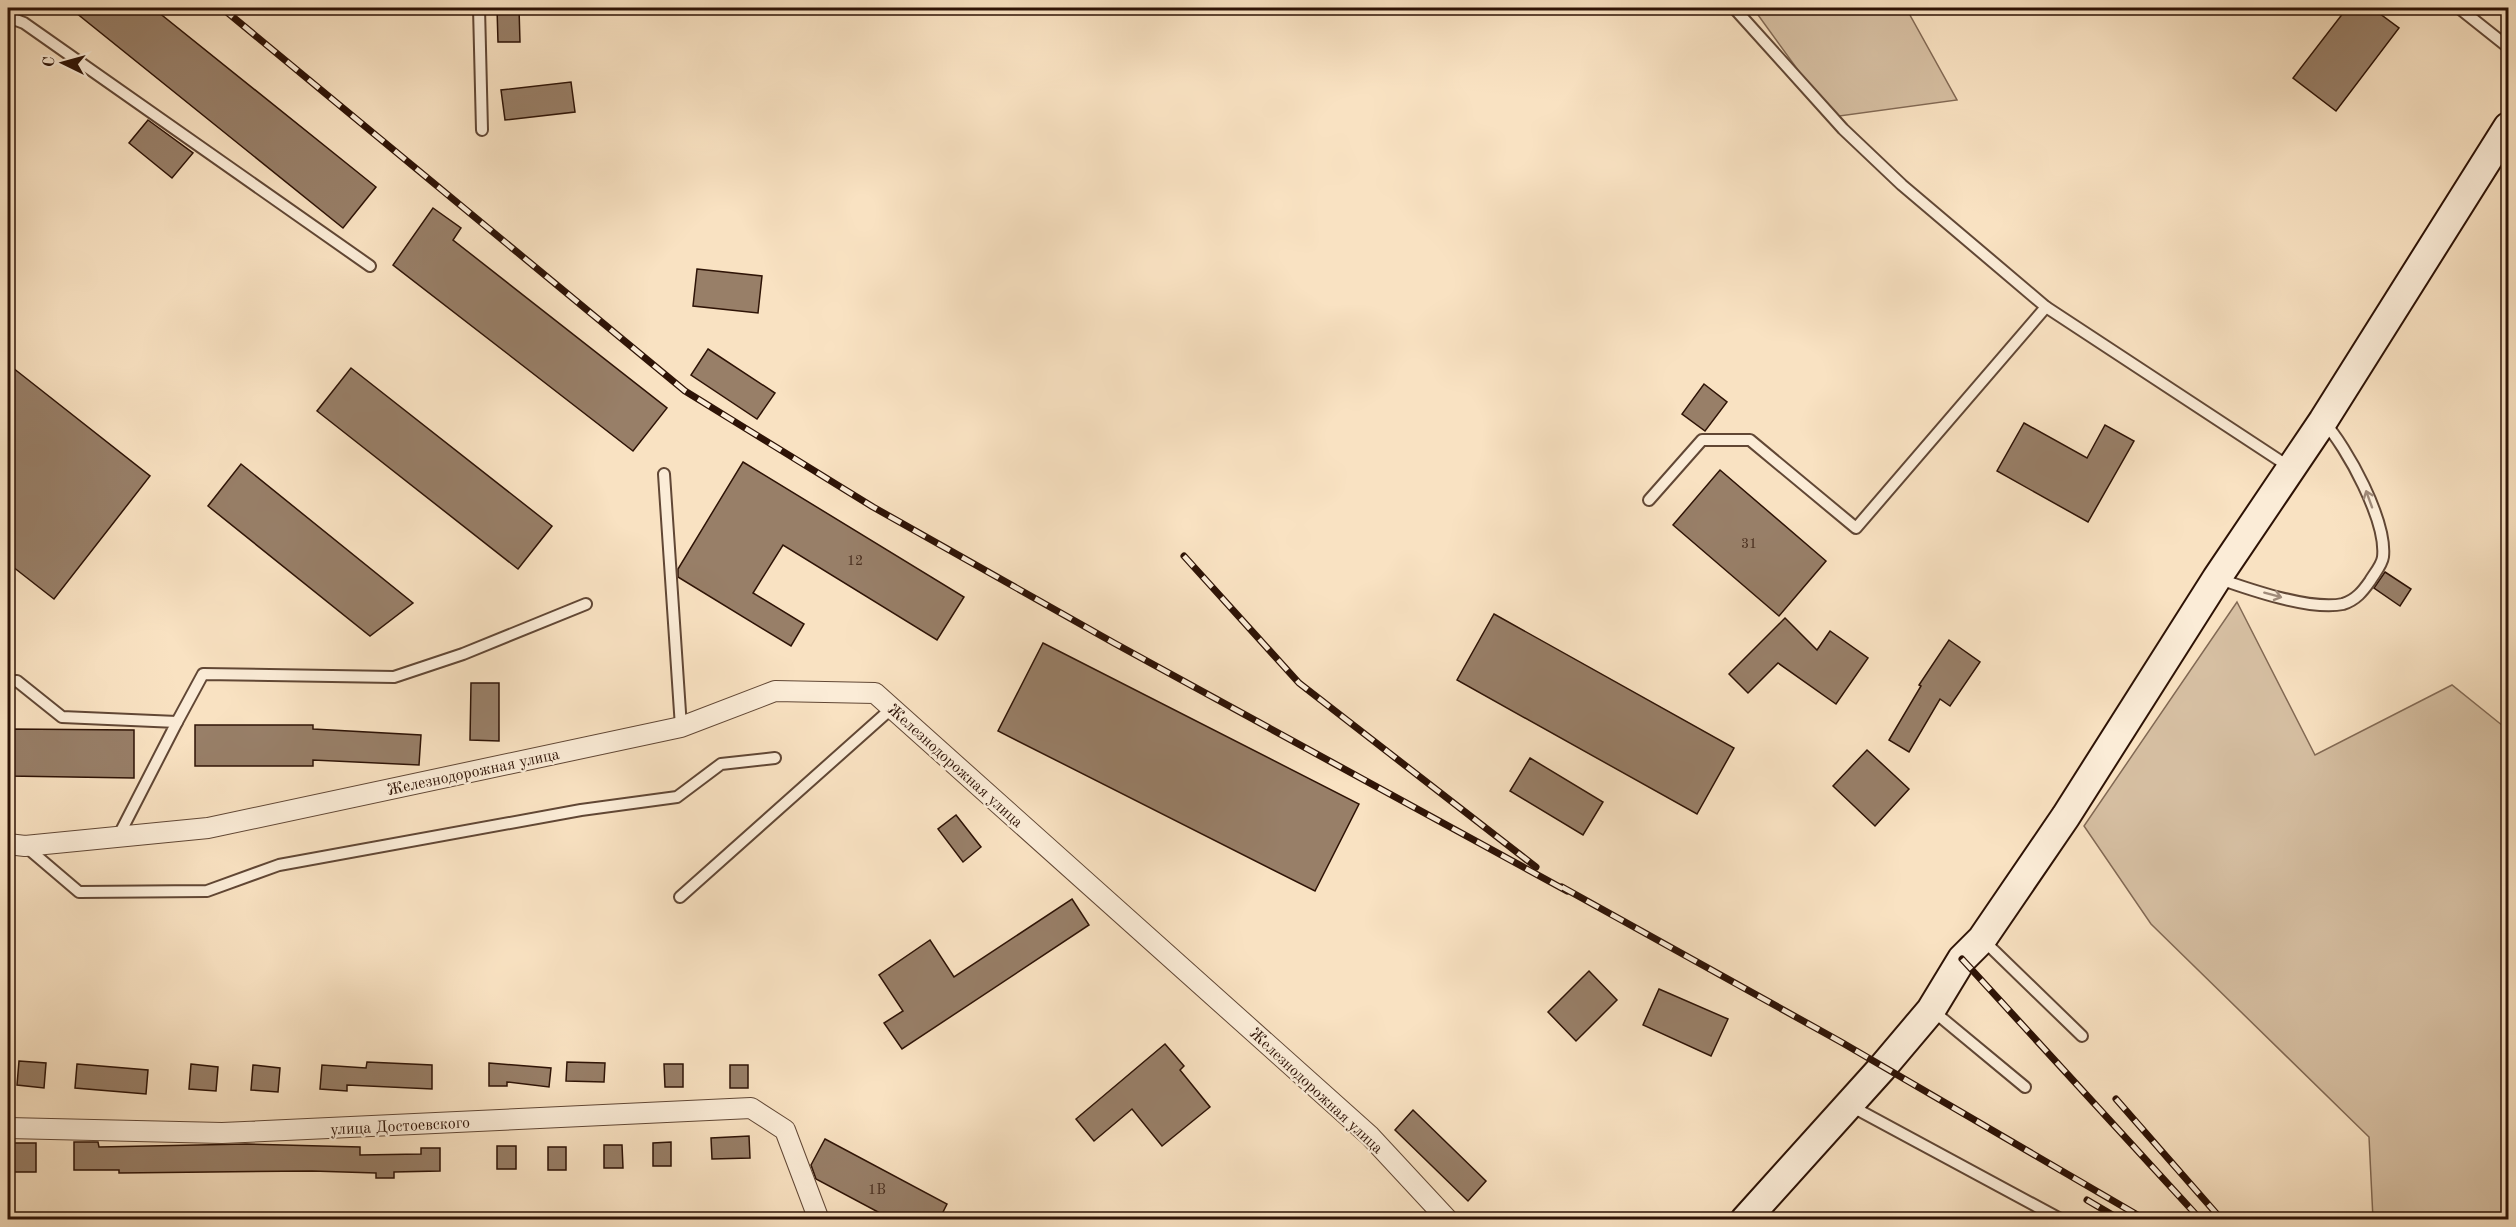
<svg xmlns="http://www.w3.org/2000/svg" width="2516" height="1227" font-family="'Old Standard TT',serif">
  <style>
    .green { fill: #d6bfa2; stroke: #826954; stroke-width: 1.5 }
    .building { fill: #987f68; stroke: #2e1306; stroke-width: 1.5 }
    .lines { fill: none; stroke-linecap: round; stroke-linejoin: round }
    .lane-casing { stroke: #614735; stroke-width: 14 }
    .street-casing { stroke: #614735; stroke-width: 22 }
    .secondary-casing { stroke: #2e1306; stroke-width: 32 }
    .lane { stroke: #fbecd7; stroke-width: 10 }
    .street { stroke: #fbecd7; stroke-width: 20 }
    .secondary { stroke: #fbecd7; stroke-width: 28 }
    .rail-casing { stroke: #2e1306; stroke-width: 7 }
    .rail { stroke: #fbecd7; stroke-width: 4.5; stroke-dasharray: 14; stroke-linecap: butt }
    .oneway { stroke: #9f8a79 }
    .labels { text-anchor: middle; stroke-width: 4.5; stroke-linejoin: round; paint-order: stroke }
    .number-label { font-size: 14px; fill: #482e1e }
    .street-label { font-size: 16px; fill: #2e1306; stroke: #fbecd7 }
  </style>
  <rect width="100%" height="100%" fill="#f9e2c2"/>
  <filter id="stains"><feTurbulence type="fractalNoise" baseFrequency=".00333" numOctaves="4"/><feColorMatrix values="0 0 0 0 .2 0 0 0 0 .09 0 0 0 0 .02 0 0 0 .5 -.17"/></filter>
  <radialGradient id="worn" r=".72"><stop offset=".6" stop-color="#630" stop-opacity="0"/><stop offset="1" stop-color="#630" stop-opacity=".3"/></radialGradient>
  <g class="green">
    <polygon points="1753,8 1906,8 1957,100 1832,117"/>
    <polygon points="2237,602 2315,755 2452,685 2508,730 2508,1219 2373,1219 2369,1137 2151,924 2084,826"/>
  </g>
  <g class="building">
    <polygon points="70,8 153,8 376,187 343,228"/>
    <polygon points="497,8 519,8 520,42 498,42"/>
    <polygon points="2347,8 2372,8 2399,28 2336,111 2293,78"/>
    <polygon points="571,82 575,112 505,120 501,90"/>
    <polygon points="148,120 193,153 172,178 129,143"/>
    <polygon points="433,208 461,228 453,240 667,408 633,451 393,265"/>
    <polygon points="697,269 762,276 758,313 693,306"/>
    <polygon points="708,349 775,393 757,419 691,375"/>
    <polygon points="8,364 150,476 54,599 8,563"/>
    <polygon points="351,368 552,526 518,569 317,411"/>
    <polygon points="1704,384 1727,402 1705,431 1682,414"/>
    <polygon points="2024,423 2087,458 2105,425 2134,441 2088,522 1997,471"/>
    <polygon points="743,462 964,597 937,640 783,545 753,593 804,624 791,646 678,577 678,569"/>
    <polygon points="241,464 413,603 370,636 208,506"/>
    <polygon points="1720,470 1826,561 1779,616 1673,525"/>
    <polygon points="2385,572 2411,589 2400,606 2374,588"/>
    <polygon points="1494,614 1734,748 1697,814 1457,680"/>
    <polygon points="1785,618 1817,650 1830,631 1868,658 1836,704 1778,663 1748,693 1729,674"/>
    <polygon points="1949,640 1980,662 1950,706 1940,699 1909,752 1889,740 1921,686 1919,685"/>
    <polygon points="1043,643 1359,804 1315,891 998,731"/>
    <polygon points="471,683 499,683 499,741 470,740"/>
    <polygon points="195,725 313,725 313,729 421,735 419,765 313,760 313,766 195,766"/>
    <polygon points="8,729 134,730 134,778 8,776"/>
    <polygon points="1867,750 1909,789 1875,826 1833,786"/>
    <polygon points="1530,758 1603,802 1583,835 1510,791"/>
    <polygon points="956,815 981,847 963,862 938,829"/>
    <polygon points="1072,899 1089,925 902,1049 884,1023 903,1011 879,975 930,940 954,977"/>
    <polygon points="1589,971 1617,1000 1576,1041 1548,1012"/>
    <polygon points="1659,989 1728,1019 1711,1056 1643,1025"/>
    <polygon points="1165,1044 1184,1066 1180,1070 1210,1107 1162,1146 1132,1109 1094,1141 1076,1119"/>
    <polygon points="19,1061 46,1063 44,1088 17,1085"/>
    <polygon points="367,1062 432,1065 432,1089 347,1085 347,1091 320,1089 322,1065 366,1068"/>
    <polygon points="567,1062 605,1063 604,1082 566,1081"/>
    <polygon points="489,1063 551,1068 549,1087 507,1082 507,1086 489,1086"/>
    <polygon points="77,1064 148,1070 146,1094 75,1088"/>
    <polygon points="191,1064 218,1067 216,1091 189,1089"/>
    <polygon points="664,1064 683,1064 683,1087 665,1087"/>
    <polygon points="253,1065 280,1068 278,1092 251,1090"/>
    <rect x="730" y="1065" width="18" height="23"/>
    <polygon points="1413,1110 1486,1181 1468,1201 1395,1130"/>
    <polygon points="749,1136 750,1158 712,1159 711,1138"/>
    <polygon points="825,1139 947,1204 939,1220 893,1220 816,1179 811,1165"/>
    <polygon points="74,1142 98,1142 99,1147 247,1144 360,1147 360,1155 421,1154 421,1148 440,1148 440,1171 394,1172 394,1178 376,1178 376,1173 312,1171 119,1173 119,1170 74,1170"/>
    <polygon points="671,1142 671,1166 653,1166 653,1143"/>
    <rect x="11" y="1143" width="25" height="29"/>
    <polygon points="604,1145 622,1145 623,1168 604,1168"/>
    <rect x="497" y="1146" width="19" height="23"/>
    <rect x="548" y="1147" width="18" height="23"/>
  </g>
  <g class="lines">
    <g class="lane-casing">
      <g id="lane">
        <polyline points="479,8 482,130"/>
        <polyline points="1734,8 1843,129 1902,185 2046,307 2291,468"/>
        <polyline points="2459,8 2508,47"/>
        <polyline points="8,17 24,23 370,266"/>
        <polyline points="664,474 681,727"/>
        <polyline points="1649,500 1702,440 1750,440 1856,528 2046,307"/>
        <path d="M2217 578C2248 589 2311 611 2343 604 2356 600 2363 591 2370 581 2374 574 2382 565 2383 557 2387 521 2347 447 2323 421"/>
        <polyline points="8,682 17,681 62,717 177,722 119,835"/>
        <polyline points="177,722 203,674 394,677 463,654 586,604"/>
        <polyline points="25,846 79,892 207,891 279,865 581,810 677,797 721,764 775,758"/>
        <polyline points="680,897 892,708"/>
        <polyline points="1982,939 2082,1036"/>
        <polyline points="1932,1010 2025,1087"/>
        <polyline points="1849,1105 2062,1220"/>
      </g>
    </g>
    <g class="street-casing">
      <g id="street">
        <polyline points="8,844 25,846 208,828 681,727 775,691 875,693 1370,1136 1448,1220"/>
        <polyline points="8,1128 222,1133 751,1108 785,1130 819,1220"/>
      </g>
    </g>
    <g class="secondary-casing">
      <polyline id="secondary" points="1745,1220 1882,1068 1931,1010 1962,959 1982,939 2066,816 2217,578 2323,421 2508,127"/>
    </g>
    <use href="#lane" class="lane"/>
    <use href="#street" class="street"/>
    <use href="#secondary" class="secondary"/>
    <g class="rail-casing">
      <g id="rail">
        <polyline points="222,8 685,391 873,507 1114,643 1567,891"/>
        <polyline points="1184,556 1299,683 1536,867"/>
        <polyline points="1562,887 1841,1042 2146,1220"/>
        <polyline points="1962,959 2201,1220"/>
        <polyline points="2116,1099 2222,1220"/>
        <polyline points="2087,1200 2121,1220"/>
      </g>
    </g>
    <use href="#rail" class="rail"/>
  </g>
  <defs><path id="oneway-shaft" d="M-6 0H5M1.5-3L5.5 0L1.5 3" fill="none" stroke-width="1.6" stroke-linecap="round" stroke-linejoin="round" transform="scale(1.5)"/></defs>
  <g class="oneway">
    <use href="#oneway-shaft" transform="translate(2369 499) rotate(-110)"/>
    <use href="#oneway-shaft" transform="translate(2273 595) rotate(15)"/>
  </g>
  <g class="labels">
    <g class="number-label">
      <text x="1749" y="548">31</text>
      <text x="855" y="565">12</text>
      <text x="877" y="1194">1В</text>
    </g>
    <g class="street-label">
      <text transform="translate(956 765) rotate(42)" y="6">Железнодорожная улица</text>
      <text transform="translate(473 771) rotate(-12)" y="6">Железнодорожная улица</text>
      <text transform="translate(1317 1090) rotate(43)" y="6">Железнодорожная улица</text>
      <text transform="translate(400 1125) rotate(-3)" y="6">улица Достоевского</text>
    </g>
  </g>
  <rect width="2516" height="1227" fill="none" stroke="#f9e2c2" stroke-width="30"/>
  <rect x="9" y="9" width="2498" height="1209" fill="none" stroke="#2e1306" stroke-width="3"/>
  <rect x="15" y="15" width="2486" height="1197" fill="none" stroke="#2e1306" stroke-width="1.5"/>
  <g transform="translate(63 63) rotate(275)" stroke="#fbecd7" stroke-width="4.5" paint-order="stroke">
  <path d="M0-4.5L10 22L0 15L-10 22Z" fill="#2e1306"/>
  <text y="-9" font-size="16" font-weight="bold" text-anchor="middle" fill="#2e1306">С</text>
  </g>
  <rect width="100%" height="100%" filter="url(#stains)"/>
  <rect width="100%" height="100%" fill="url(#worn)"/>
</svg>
